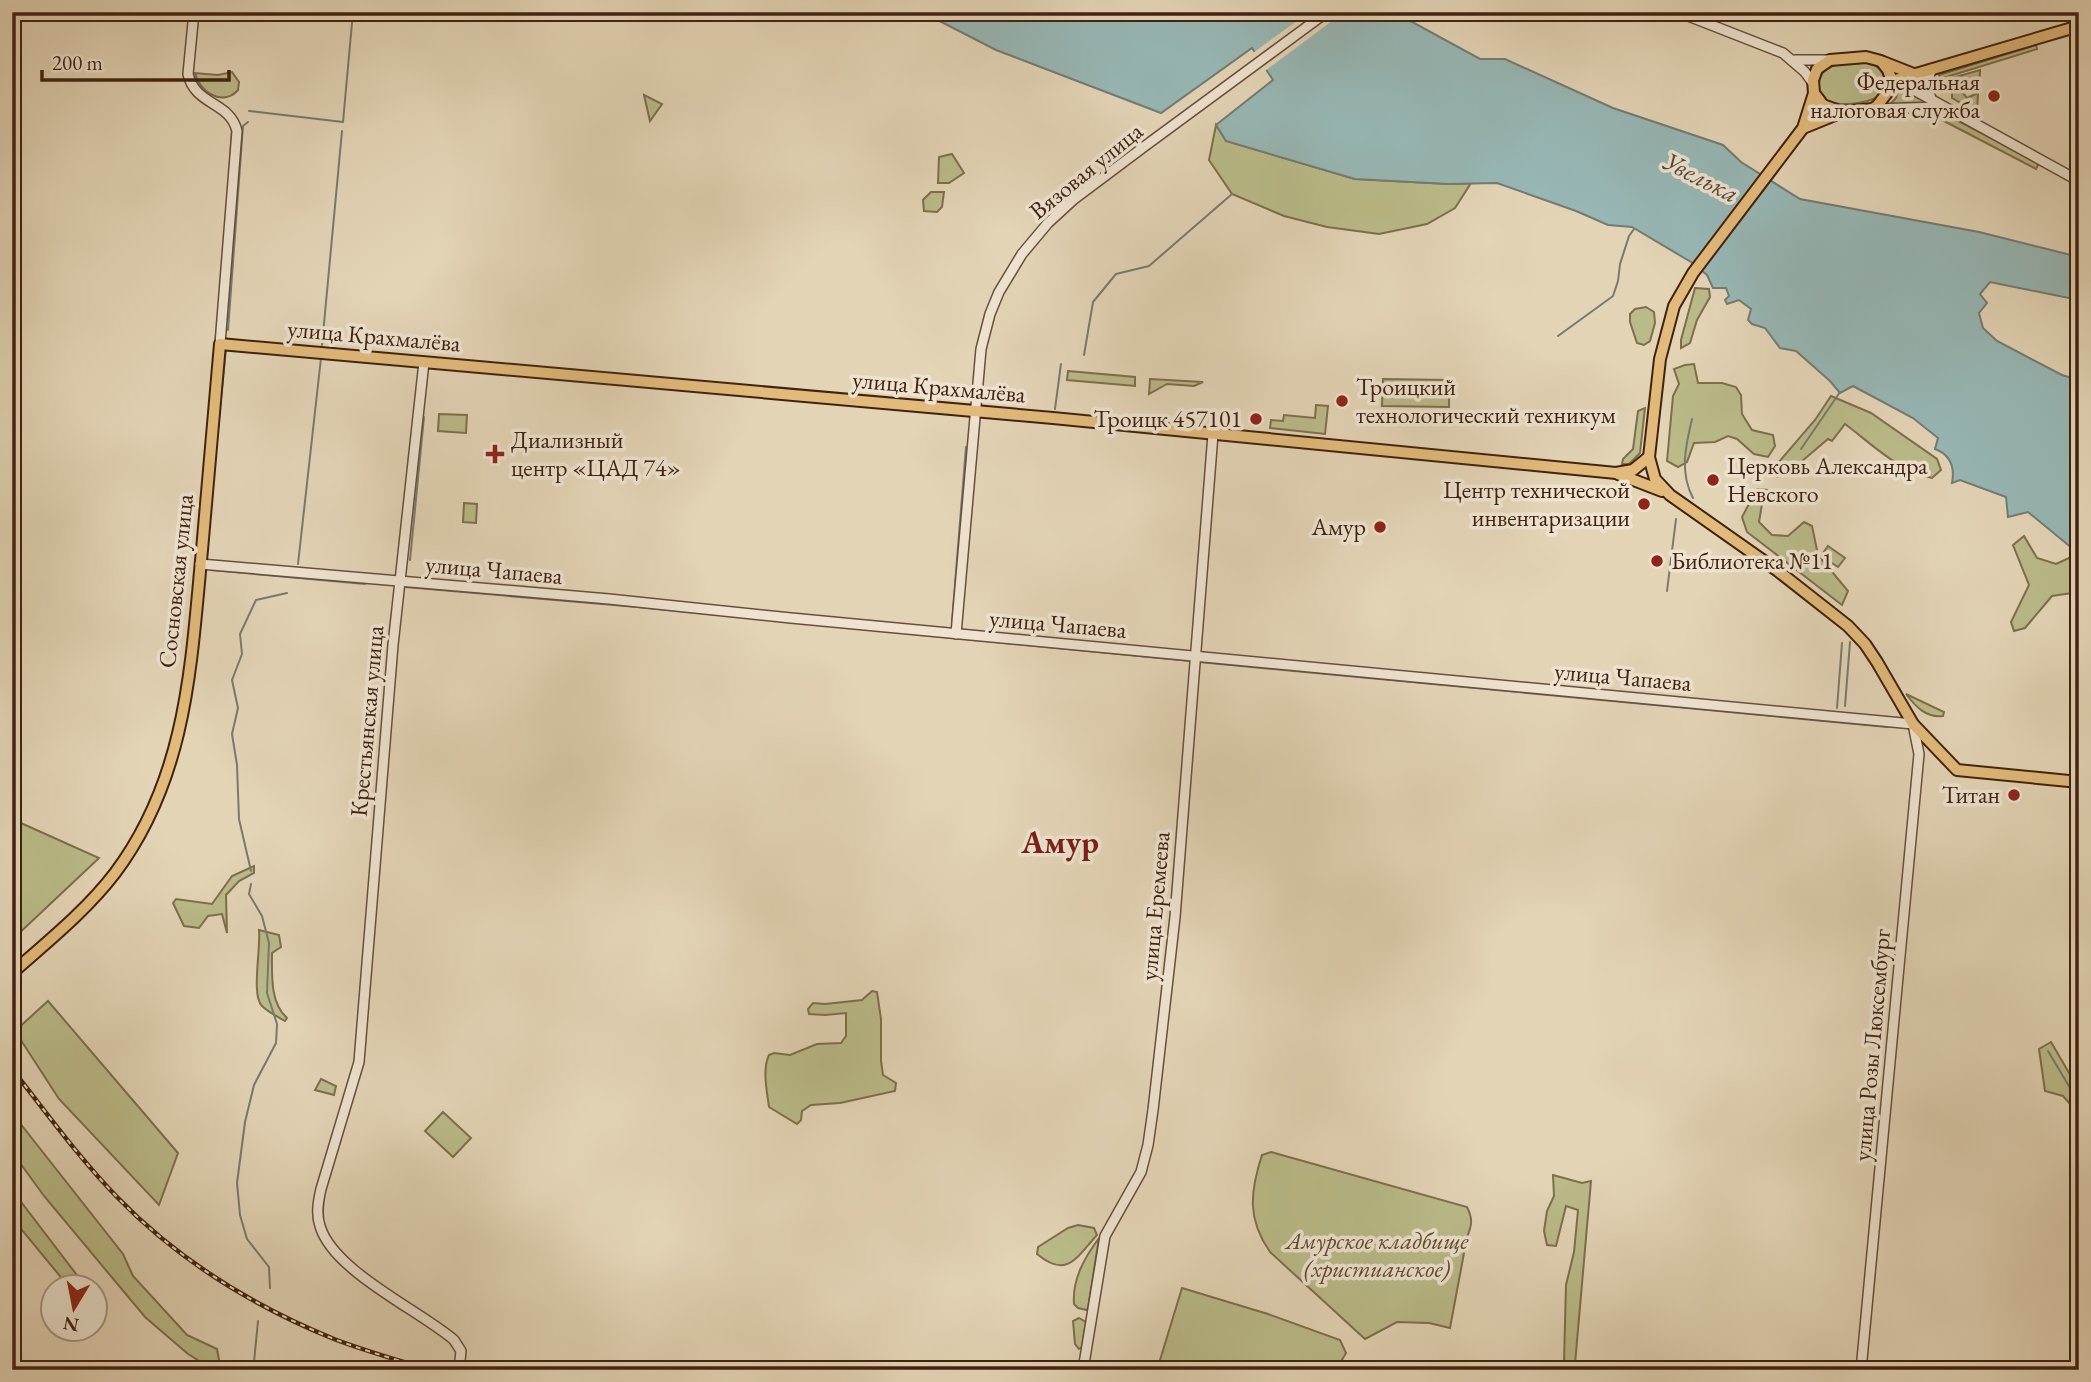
<svg xmlns="http://www.w3.org/2000/svg" width="2091" height="1382" font-family="'EB Garamond',serif">
  <style>
    .green { fill: #babb89; stroke: #7e6e4c; stroke-width: 2 }
    .water { fill: #97b7b5; stroke: #757b73; stroke-width: 2 }
    .pier { fill: #e3d4b6 }
    .lines { fill: none; stroke-linecap: round; stroke-linejoin: round }
    .stream { stroke: #757b73; stroke-width: 2 }
    .minor-casing { stroke: #6a4e3a; stroke-width: 12 }
    .major-casing { stroke: #412210; stroke-width: 14 }
    .minor { stroke: #ede3d0; stroke-width: 9 }
    .major { stroke: #e2ba7b; stroke-width: 10 }
    .rail-casing { stroke: #412210; stroke-width: 4.5 }
    .rail { stroke: #ede3d0; stroke-width: 2; stroke-dasharray: 5; stroke-linecap: butt }
    .poi-dot { fill: #8f2418; stroke: #ede3d0; stroke-width: 2.5 }
    .labels { text-anchor: middle; stroke-width: 7; stroke-linejoin: round; paint-order: stroke }
    .poi-label { font-size: 24px; fill: #412210; stroke: #ede3d0; text-anchor: end }
    .street-label { font-size: 24px; fill: #412210; stroke: #ede3d0 }
    .park-label { font-size: 24px; font-style: italic; fill: #5f482e; stroke: #ede3d0 }
    .water-label { font-size: 26px; font-style: italic; fill: #564739; stroke: #ede3d0 }
    .district-label { font-size: 32px; font-weight: bold; fill: #7a1f14; stroke: #ede3d0 }
  </style>
  <rect width="100%" height="100%" fill="#e3d4b6"/>
  <filter id="stains"><feTurbulence type="fractalNoise" baseFrequency=".00286" numOctaves="4"/><feColorMatrix values="0 0 0 0 .2 0 0 0 0 .09 0 0 0 0 .02 0 0 0 .5 -.17"/></filter>
  <radialGradient id="worn" r=".72"><stop offset=".6" stop-color="#630" stop-opacity="0"/><stop offset="1" stop-color="#630" stop-opacity=".3"/></radialGradient>
  <g class="green">
    <polygon points="2036,45 2037,49 1940,79 1939,75"/>
    <path d="M1870 63C1887 70 1889 86 1876 98 1860 105 1815 112 1819 82 1820 77 1823 71 1827 69 1837 62 1859 62 1870 63Z"/>
    <polygon points="1980,70 1979,91 1969,85 1962,90 1952,89 1952,78"/>
    <path d="M232 72 239 82 238 90C223 107 199 92 195 73L218 75Z"/>
    <polygon points="1900,85 1934,103 1887,108 1896,98"/>
    <polygon points="1952,91 1962,92 1967,98 1978,93 1977,112 1952,98"/>
    <polygon points="644,95 662,104 650,121"/>
    <polygon points="1945,114 2039,163 2036,169 1942,120"/>
    <polygon points="1216,125 1226,141 1355,179 1449,184 1471,183 1455,208 1427,224 1379,234 1327,227 1284,216 1232,194 1209,160"/>
    <polygon points="952,154 964,173 949,183 938,183 939,157"/>
    <polygon points="931,192 944,192 942,207 937,212 924,211 923,200"/>
    <polygon points="1695,288 1709,289 1710,297 1697,320 1690,343 1681,348 1681,340"/>
    <polygon points="1646,307 1654,312 1655,323 1650,341 1644,345 1637,343 1630,322 1630,314 1635,309"/>
    <polygon points="1694,364 1698,383 1722,383 1736,387 1741,395 1742,414 1752,430 1773,435 1775,446 1768,457 1754,454 1737,439 1728,436 1715,442 1694,443 1687,462 1678,467 1667,461 1673,396 1679,384 1674,369 1685,365"/>
    <polygon points="1068,371 1135,377 1135,386 1067,380"/>
    <polygon points="1150,379 1203,382 1194,386 1167,384 1149,394"/>
    <polygon points="1383,379 1449,380 1449,407 1382,406"/>
    <path d="M1831 396 1871 413 1937 459 1941 470 1932 478C1897 470 1873 445 1845 424L1832 441 1828 439 1801 462 1777 477 1772 470 1815 420Z"/>
    <polygon points="1316,405 1328,406 1325,434 1270,428 1271,420 1283,421 1284,415 1315,418"/>
    <polygon points="1645,408 1640,453 1629,464 1622,464 1623,459 1633,449 1638,411"/>
    <polygon points="439,414 467,415 466,433 438,431"/>
    <polygon points="1757,489 1778,491 1785,497 1762,504 1759,522 1772,535 1788,536 1804,522 1812,526 1818,555 1848,591 1842,605 1747,532 1742,517"/>
    <polygon points="464,503 477,504 476,523 463,522"/>
    <polygon points="2024,536 2037,558 2056,564 2069,558 2079,567 2079,592 2052,596 2025,628 2014,631 2011,622 2029,585 2013,545"/>
    <polygon points="1828,546 1845,558 1838,567 1821,556"/>
    <path d="M1906 694 1944 712 1943 716C1926 718 1916 707 1906 694Z"/>
    <polygon points="12,819 99,858 12,940"/>
    <polygon points="254,866 254,873 239,881 226,895 227,933 222,914 208,916 199,928 184,926 173,903 176,899 212,904 232,876"/>
    <path d="M259 930 279 935 281 947 272 953C272 975 270 1003 287 1018L285 1021C278 1017 268 1012 262 1006 251 995 261 949 259 930Z"/>
    <path d="M872 991 877 992 881 1019V1061L883 1075 896 1083 895 1091 840 1103 811 1105 802 1111 801 1120 797 1124 769 1107C767 1091 762 1070 769 1055L774 1053 790 1055 817 1044 841 1043 846 1036V1013L825 1015 809 1014 808 1009 813 1003 825 1004 862 1000Z"/>
    <polygon points="48,1001 178,1153 159,1205 59,1099 15,1031"/>
    <polygon points="2051,1042 2079,1090 2079,1114 2063,1096 2045,1091 2039,1049"/>
    <polygon points="321,1079 336,1086 334,1095 315,1090"/>
    <polygon points="443,1112 471,1138 453,1157 425,1131"/>
    <polygon points="12,1113 123,1254 133,1276 187,1335 217,1349 221,1370 214,1370 188,1354 145,1317 44,1196 12,1152"/>
    <path d="M1271 1152 1467 1207C1473 1219 1472 1225 1467 1237L1450 1328 1429 1323 1397 1322 1365 1339 1270 1252C1247 1219 1250 1192 1262 1155Z"/>
    <polygon points="1553,1175 1582,1183 1591,1181 1575,1364 1564,1362 1566,1285 1574,1252 1578,1210 1566,1206 1556,1246 1547,1245 1544,1231 1547,1211 1554,1196"/>
    <polygon points="12,1190 86,1287 69,1287 12,1218"/>
    <path d="M1078 1225 1094 1228 1097 1235C1076 1258 1067 1279 1037 1254L1038 1247 1068 1228Z"/>
    <path d="M1099 1238 1088 1308 1087 1310 1078 1308 1074 1304C1072 1279 1085 1257 1099 1238Z"/>
    <polygon points="1182,1288 1268,1314 1340,1340 1346,1353 1336,1370 1157,1370"/>
    <polygon points="1079,1318 1086,1322 1082,1347 1079,1349 1075,1344 1073,1321"/>
  </g>
  <path class="water" d="M922 12H1394L1480 59H1505L1613 108 1723 145 1741 162 1800 199 1979 232 2079 257V300L1990 282 1980 294 1987 303 1979 313 1983 328 1997 341 2062 375 2079 380V554L2028 512 2008 517 2006 497 1960 480 1952 483C1955 467 1951 455 1935 449L1938 438 1913 418 1853 386 1840 393 1830 381 1796 351 1780 348 1765 328 1752 324 1748 320 1751 309 1739 300 1727 304 1725 300 1729 296 1726 288H1713L1707 275 1691 262 1632 227 1608 225 1576 211 1497 183 1449 184 1355 179 1226 141 1216 125 1273 80 1252 48 1161 113 996 50Z"/>
  <polygon class="pier" points="1309,12 1344,12 1265,71 1253,53"/>
  <g class="lines">
    <g class="stream">
      <polyline points="12,15 17,12"/>
      <polyline points="249,111 343,122 353,12"/>
      <polyline points="230,160 232,130"/>
      <polyline points="228,330 243,126 248,122"/>
      <polyline points="1558,336 1613,296 1618,281 1620,264 1629,236 1634,229"/>
      <polyline points="322,345 342,131"/>
      <polyline points="1084,355 1093,302 1116,274 1149,266 1232,194"/>
      <polyline points="1055,409 1061,364"/>
      <path d="M1692 419C1686 445 1679 472 1693 498"/>
      <polyline points="1024,421 1060,424"/>
      <polyline points="216,448 226,349"/>
      <polyline points="1801,449 1840,392"/>
      <polyline points="410,560 424,417"/>
      <polyline points="298,564 321,358"/>
      <polyline points="211,570 365,584"/>
      <polyline points="405,587 637,607 1190,661"/>
      <polyline points="1667,591 1676,519"/>
      <polyline points="952,622 966,447"/>
      <polyline points="1199,662 1888,727"/>
      <polyline points="1845,706 1850,642"/>
      <polyline points="1837,708 1842,643"/>
      <polyline points="251,871 239,819 237,765 232,734 238,708 232,680 242,654 240,634 256,600 287,593"/>
      <polyline points="251,884 249,894 262,916 269,943 267,993 277,1024 276,1043 254,1085 245,1122 237,1183 240,1215 247,1239 269,1267 270,1288"/>
      <polyline points="2048,1051 2079,1103"/>
      <polyline points="258,1321 254,1362 259,1370"/>
    </g>
    <g class="minor-casing">
      <g id="minor">
        <path d="M194 12 188 74C195 106 230 101 237 131L220 344"/>
        <polyline points="1678,12 1783,53 1805,72 1813,83"/>
        <polyline points="1794,60 1830,60"/>
        <polyline points="1892,81 1912,89 2079,181"/>
        <polyline points="1931,98 1925,85 1932,69"/>
        <polyline points="1872,109 1941,107"/>
        <path d="M424 362 393 645 359 1062 321 1189C318 1202 316 1214 320 1226 333 1271 419 1310 454 1340L461 1351 459 1370"/>
        <polyline points="200,564 609,599 791,618 1913,724 1919,754 1861,1370"/>
        <polyline points="956,634 981,349 990,314 999,292 1022,254 1048,223 1073,200 1145,146 1327,12"/>
        <polyline points="1083,1370 1105,1236 1141,1172 1148,1145 1153,1110 1175,917 1213,434"/>
      </g>
    </g>
    <g class="major-casing">
      <g id="major">
        <polyline points="1883,62 1916,75"/>
        <polyline points="1892,81 2079,26"/>
        <polyline points="1814,93 1823,105 1842,112"/>
        <polyline points="1803,128 1842,112 1872,109 1877,106 1890,89 1892,81 1888,70 1881,61 1866,57 1830,60 1817,69 1813,80 1814,93 1803,128 1693,273 1674,306 1660,359 1649,457 1655,479 1670,495 1778,571 1848,626 1865,644 1877,662 1913,724 1957,770 2079,782"/>
        <polyline points="1618,474 1662,491"/>
        <path d="M12 973C47 942 86 911 115 873 187 777 191 665 202 550 208 481 214 413 220 344L1053 418 1616 473 1633 470 1649 457"/>
      </g>
    </g>
    <use href="#minor" class="minor"/>
    <use href="#major" class="major"/>
    <g class="rail-casing">
      <path id="rail" d="M12 1069C46 1112 79 1158 117 1197 178 1260 253 1306 334 1339 365 1351 398 1360 430 1370"/>
    </g>
    <use href="#rail" class="rail"/>
  </g>
  <g class="poi-dot">
    <circle cx="1994" cy="96" r="7"/>
    <circle cx="1342" cy="401" r="7"/>
    <circle cx="1256" cy="419" r="7"/>
    <path d="M491.5 443.5h7v7h7v7h-7v7h-7v-7h-7v-7h7z"/>
    <circle cx="1713" cy="480" r="7"/>
    <circle cx="1644" cy="504" r="7"/>
    <circle cx="1380" cy="527" r="7"/>
    <circle cx="1657" cy="561" r="7"/>
    <circle cx="2014" cy="795" r="7"/>
  </g>
  <g class="labels">
    <g class="poi-label">
      <text x="1980" y="90">Федеральная<tspan x="1980" dy="28">налоговая служба</tspan></text>
      <text x="1356" y="395" text-anchor="start">Троицкий<tspan x="1356" dy="28">технологический техникум</tspan></text>
      <text x="1242" y="427">Троицк 457101</text>
      <text x="511" y="448" text-anchor="start">Диализный<tspan x="511" dy="28">центр «ЦАД 74»</tspan></text>
      <text x="1727" y="474" text-anchor="start">Церковь Александра<tspan x="1727" dy="28">Невского</tspan></text>
      <text x="1630" y="498">Центр технической<tspan x="1630" dy="28">инвентаризации</tspan></text>
      <text x="1366" y="535">Амур</text>
      <text x="1671" y="569" text-anchor="start">Библиотека №11</text>
      <text x="2000" y="803">Титан</text>
    </g>
    <g class="street-label">
      <text transform="translate(1086 171) rotate(-39)" y="8">Вязовая улица</text>
      <text transform="translate(374 336) rotate(5)" y="8">улица Крахмалёва</text>
      <text transform="translate(939 387) rotate(5)" y="8">улица Крахмалёва</text>
      <text transform="translate(494 570) rotate(5)" y="8">улица Чапаева</text>
      <text transform="translate(176 581) rotate(-84)" y="8">Сосновская улица</text>
      <text transform="translate(1058 624) rotate(5)" y="8">улица Чапаева</text>
      <text transform="translate(1623 677) rotate(5)" y="8">улица Чапаева</text>
      <text transform="translate(367 721) rotate(-85)" y="8">Крестьянская улица</text>
      <text transform="translate(1155 906) rotate(-85)" y="8">улица Еремеева</text>
      <text transform="translate(1872 1045) rotate(-85)" y="8">улица Розы Люксембург</text>
    </g>
    <g class="park-label">
      <text x="1377" y="1249">Амурское кладбище<tspan x="1377" dy="28">(христианское)</tspan></text>
    </g>
    <g class="water-label">
      <text transform="translate(1701 177) rotate(27)" y="9">Увелька</text>
    </g>
    <g class="district-label">
      <text x="1060" y="853">Амур</text>
    </g>
  </g>
  <rect width="2091" height="1382" fill="none" stroke="#e3d4b6" stroke-width="42"/>
  <rect x="14" y="14" width="2063" height="1354" fill="none" stroke="#412210" stroke-width="3.5"/>
  <rect x="21" y="21" width="2049" height="1340" fill="none" stroke="#412210" stroke-width="2"/>
  <g transform="translate(74 1308) rotate(190)"><circle r="33" fill="#ede3d0" stroke="#a89683" stroke-width="2"/>
  <path d="M0-5L12 26L0 18L-12 26Z" fill="#8f2418"/>
  <text y="-10" font-size="19" font-weight="bold" text-anchor="middle" fill="#412210">N</text>
  </g>
  <path d="M42 70v10h187v-10" fill="none" stroke="#412210" stroke-width="3.5"/>
  <text x="52" y="70" font-size="21" fill="#412210" stroke="#ede3d0" stroke-width="5" paint-order="stroke">200 m</text>
  <rect width="100%" height="100%" filter="url(#stains)"/>
  <rect width="100%" height="100%" fill="url(#worn)"/>
</svg>
